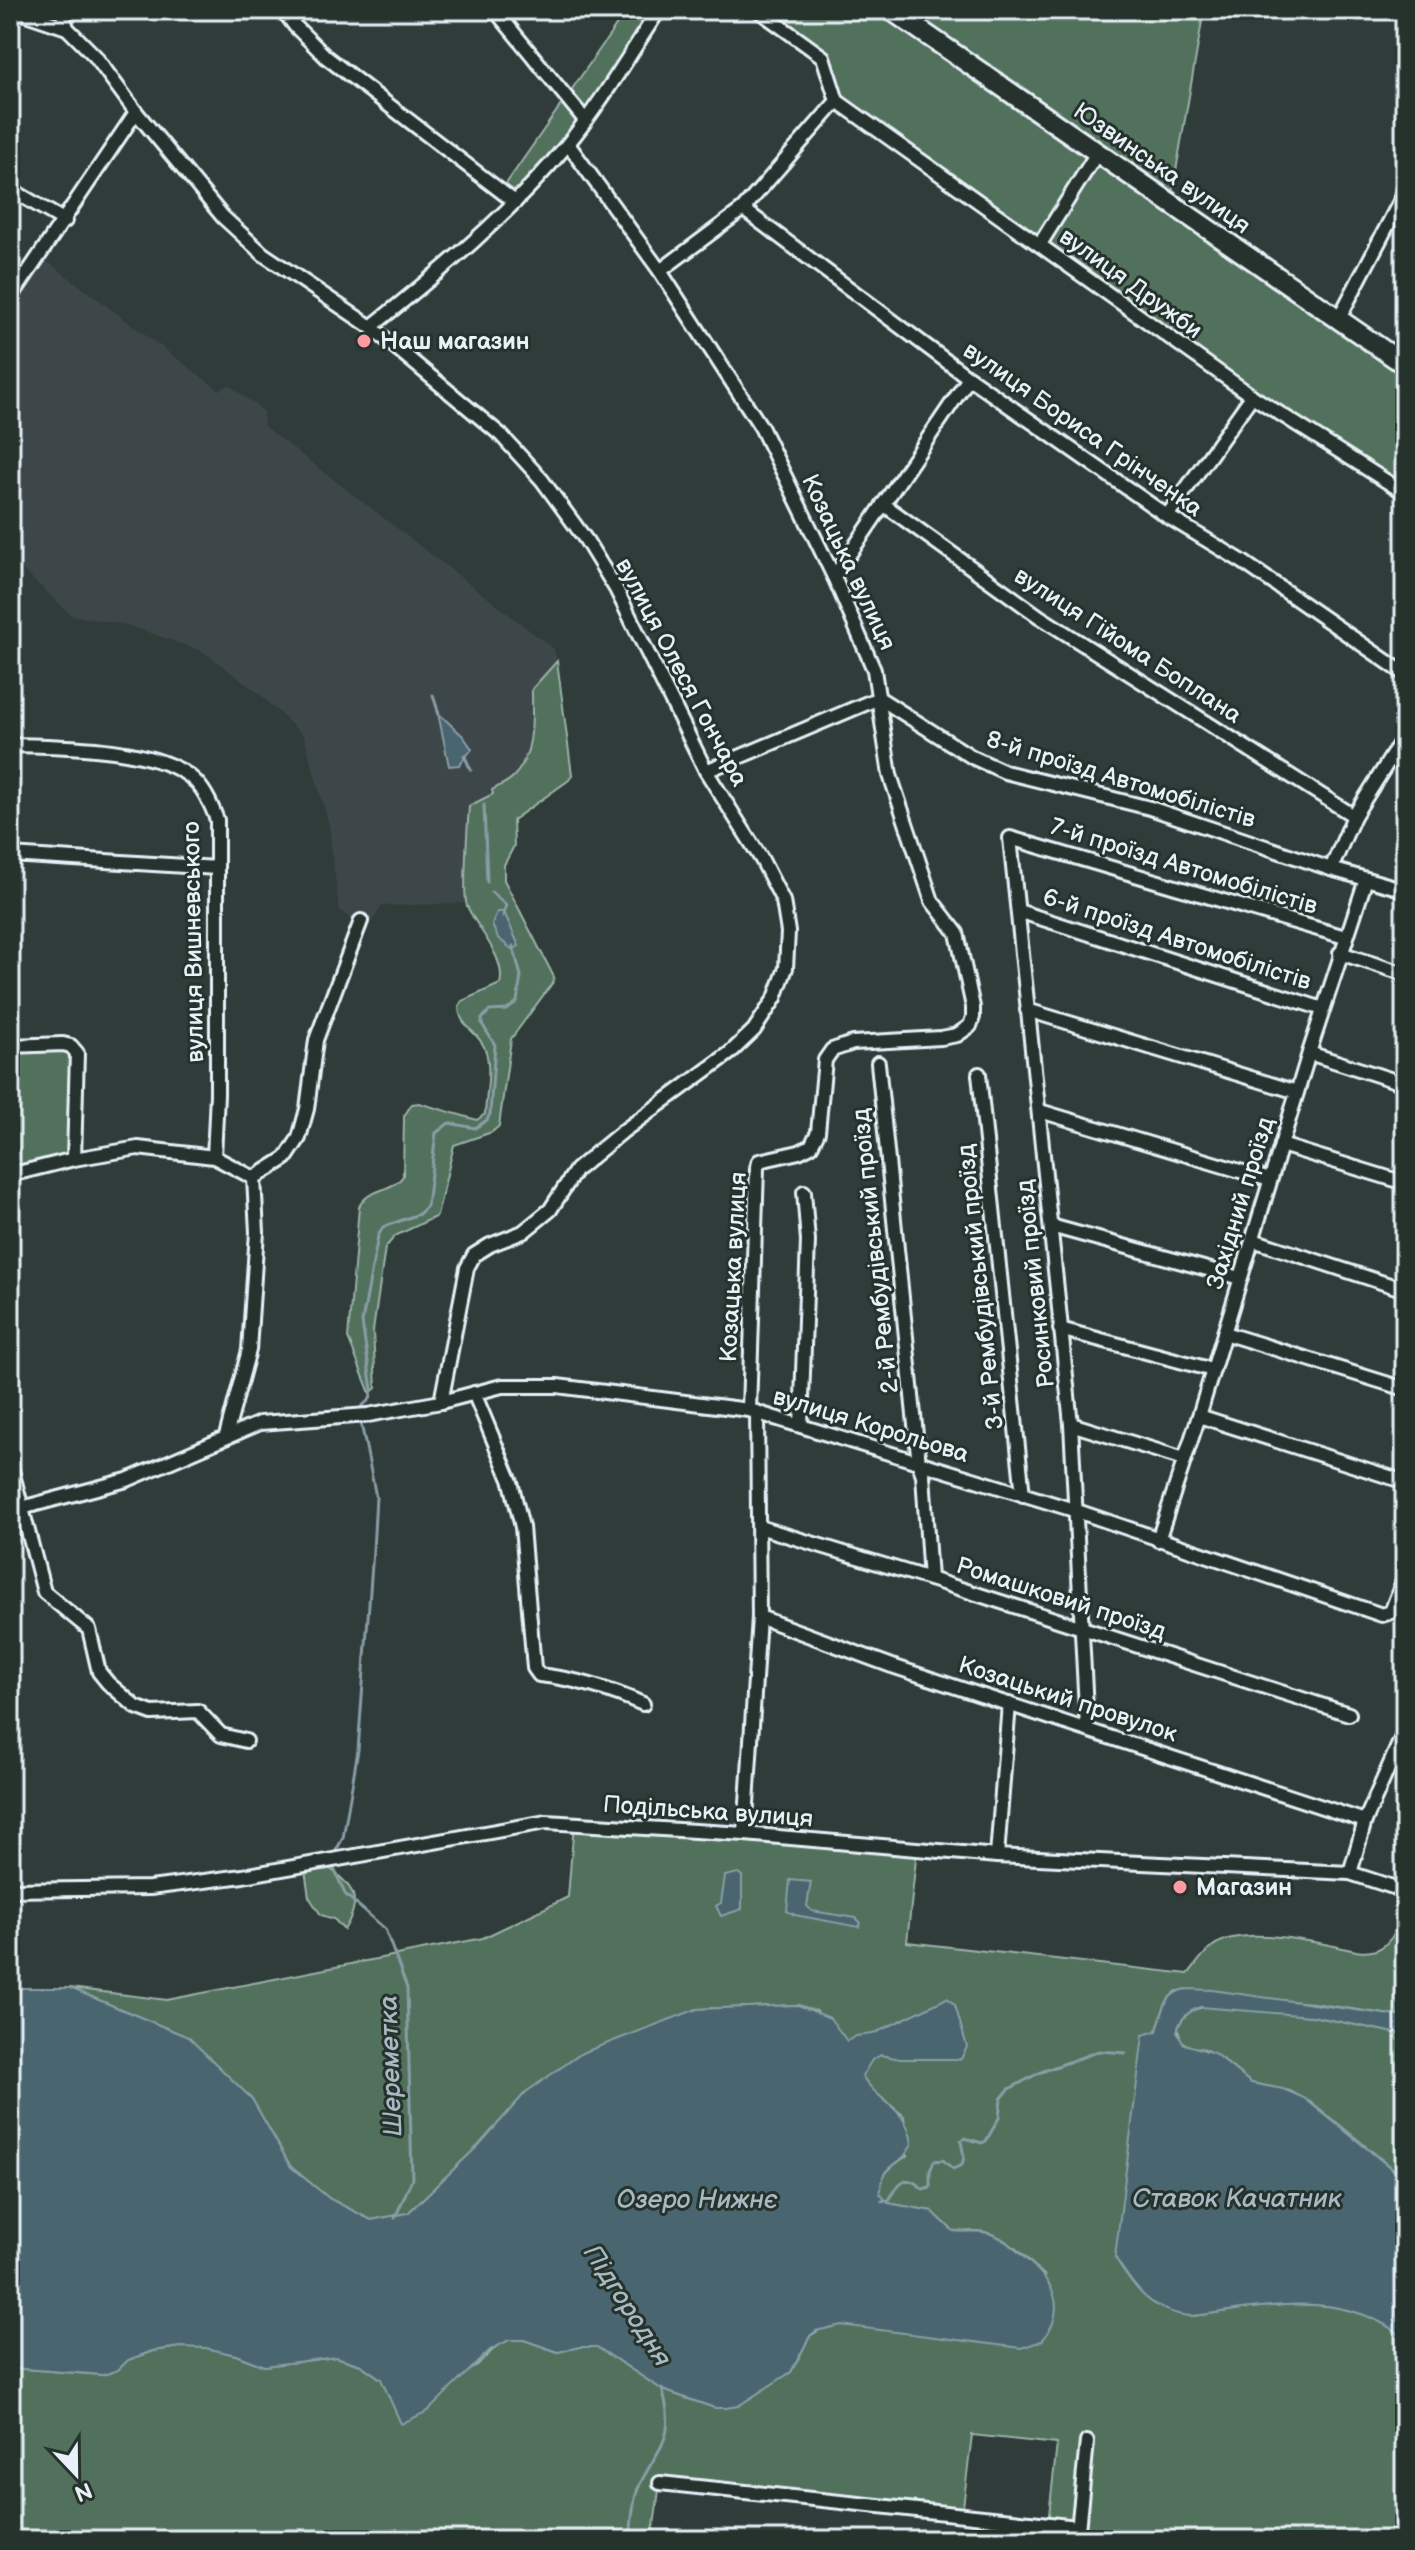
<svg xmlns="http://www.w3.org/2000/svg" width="1415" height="2550" font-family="'Balsamiq Sans',sans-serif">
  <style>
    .built { fill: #3d4649 }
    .green { fill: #51715b; stroke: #9cb1aa; stroke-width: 2 }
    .water { fill: #4a6570; stroke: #899da6; stroke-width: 2 }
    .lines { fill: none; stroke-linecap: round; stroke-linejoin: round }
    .stream { stroke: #899da6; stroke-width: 3 }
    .street-casing { stroke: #e8f1f8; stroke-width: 18 }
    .secondary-casing { stroke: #e8f1f8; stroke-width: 24 }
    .street { stroke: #26332d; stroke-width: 12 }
    .secondary { stroke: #26332d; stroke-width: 18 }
    .poi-dot { fill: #ff9aa2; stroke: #26332d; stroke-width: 3 }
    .labels { text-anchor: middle; stroke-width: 6; stroke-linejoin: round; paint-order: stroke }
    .street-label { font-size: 24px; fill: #e8f1f8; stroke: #26332d }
    .poi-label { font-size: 24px; font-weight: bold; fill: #e8f1f8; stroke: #26332d; text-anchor: start }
    .water-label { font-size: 26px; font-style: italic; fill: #a9b9c2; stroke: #26332d }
  </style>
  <rect width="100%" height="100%" fill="#303c3a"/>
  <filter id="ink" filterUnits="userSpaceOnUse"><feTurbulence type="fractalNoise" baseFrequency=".0125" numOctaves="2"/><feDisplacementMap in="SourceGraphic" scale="16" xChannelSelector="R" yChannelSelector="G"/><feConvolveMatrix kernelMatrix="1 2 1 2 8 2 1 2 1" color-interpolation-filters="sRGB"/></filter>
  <g filter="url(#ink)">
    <polygon class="built" points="40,256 219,390 229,385 263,411 264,426 554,649 557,661 532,689 532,726 526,755 514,776 492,790 493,793 469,806 465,903 382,906 370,925 360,925 339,910 329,825 304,736 256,691 204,652 131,626 71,615 10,558 10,299"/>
    <g class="green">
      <polygon points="627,10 659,10 585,120 515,202 501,191"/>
      <polygon points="758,10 873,10 1405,376 1405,493 1252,396 837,101 823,57"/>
      <polygon points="907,10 1204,10 1172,194"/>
      <path d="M557 661 572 775 569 780 513 820 514 846 504 865V880L554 977 553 982 511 1039 499 1126 492 1132 454 1145 437 1216 395 1236 385 1248 373 1331 376 1388 370 1393 348 1338 359 1207C367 1188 393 1192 403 1176L404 1116 412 1104 419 1103 477 1120 485 1114C486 1095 492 1067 485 1049 479 1032 458 1026 459 1006L462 1001 500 984C507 959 476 927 467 906 462 895 468 823 469 806L493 794 492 790C499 786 509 782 514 776 535 754 532 717 532 689Z"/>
      <polygon points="10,1046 71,1046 74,1159 10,1175"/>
      <path d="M574 1823 917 1850 907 1942 1188 1974C1196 1965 1203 1953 1213 1946 1239 1927 1298 1939 1329 1945 1342 1947 1358 1954 1372 1951 1389 1948 1391 1932 1405 1926V2017L1312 2003 1177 1991C1164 1999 1161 2016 1157 2031L1151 2034 1115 2257C1135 2289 1152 2313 1192 2316 1263 2307 1345 2287 1405 2339V2540H1077L1078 2527 1048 2524 1057 2444 972 2435 962 2515 660 2483 652 2540H10V2368L103 2375 118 2370 128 2360 153 2351 180 2347H206L236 2355 264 2366 336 2357 361 2365 381 2379 476 2366 499 2344 509 2340H524L558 2352 579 2347H597L663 2390 715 2408H726L791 2372 810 2336 823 2328 1045 2276C1027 2260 1005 2232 978 2231 969 2231 961 2232 953 2231L932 2211 887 2203C867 2184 891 2166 907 2156L904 2116 872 2090 817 2011 798 2005 697 2009 526 2092 479 2145 408 2213 371 2220 330 2199 291 2167 252 2099 188 2037 70 1988 167 2000 483 1938 568 1897Z"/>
      <path d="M328 1867C354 1887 363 1899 344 1930L334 1919 321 1915 309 1897 305 1870Z"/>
      <path d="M1216 2006 1312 2016 1405 2035V2179L1310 2102 1290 2091 1251 2083 1222 2059 1205 2049 1191 2047 1181 2041 1178 2028C1185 2010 1197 2007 1216 2006Z"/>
    </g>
    <g class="water">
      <polygon points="438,713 463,736 472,749 459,765 449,766"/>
      <polygon points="497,912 504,912 519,946 513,950 498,938 492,925"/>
      <polygon points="738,1873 742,1876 742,1909 721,1916 716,1906 721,1903 725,1876"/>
      <polygon points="790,1880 811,1882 807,1906 812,1911 856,1918 861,1923 859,1927 795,1915 787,1911"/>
      <path d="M10 1988H70L188 2037 252 2099 291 2167 330 2199 371 2220 408 2213 479 2145 526 2092 582 2053 697 2009 798 2005 830 2018 847 2041 856 2036 873 2034 947 1998 955 2005 967 2047 961 2059H900L881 2055 872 2060 862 2076C881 2106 905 2104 912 2143 901 2171 883 2158 880 2194L888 2203 932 2211 953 2231C968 2233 982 2229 996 2236 1008 2241 1017 2251 1026 2259 1053 2282 1069 2308 1042 2341L1021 2348 841 2325 816 2331 810 2336 791 2372 738 2406 726 2408H715L663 2390 597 2347H579L558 2352 524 2340H509L490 2350 428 2411 401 2424 381 2379 361 2365 336 2357 264 2366 236 2355 206 2348 180 2347 152 2351 128 2360 118 2370 103 2375 10 2368Z"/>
      <path d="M1186 1989 1212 1990 1405 2017V2035L1312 2016 1200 2007C1188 2011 1179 2020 1177 2032L1184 2044 1214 2053 1251 2083 1283 2089 1304 2098 1405 2179V2339C1345 2287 1263 2307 1192 2316 1152 2313 1135 2289 1115 2257L1143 2035 1157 2031C1163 2012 1164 1993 1186 1989Z"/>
    </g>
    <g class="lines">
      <g class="stream">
        <polyline points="433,695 439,714"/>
        <polyline points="464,755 471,770"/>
        <polyline points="484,805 487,882"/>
        <polyline points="491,892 506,905 503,916"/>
        <polyline points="360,1408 370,1399 372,1390 362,1322 378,1236 383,1227 419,1214 427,1206 436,1133 449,1123 475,1128 487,1120 490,1114 495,1045 482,1024 482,1019 489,1011 507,1010 517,1002 521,976 513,946"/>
        <polyline points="334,1854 343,1838 358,1750 373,1551 376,1497 361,1423"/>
        <polyline points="333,1866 345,1894 385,1929 407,1988 412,2179 395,2218"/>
        <polyline points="1404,2017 1405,2000"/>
        <polyline points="1334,2121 1365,2146"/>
        <polyline points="1371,2151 1405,2179"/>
        <path d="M882 2201 889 2200C899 2183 905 2172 923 2189L930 2187V2171L934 2161 943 2160 953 2169 962 2165 964 2157 961 2141 965 2138 982 2143 986 2141 999 2118 1001 2099 1009 2089 1041 2072 1099 2051 1126 2053"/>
        <polyline points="1010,2527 1066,2532 1070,2535 1070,2540"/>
        <path d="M630 2540C632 2522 632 2500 640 2484 660 2444 677 2438 662 2389"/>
      </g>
      <g class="street-casing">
        <g id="street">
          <polyline points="14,10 67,28 95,56 136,112 223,217 263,254 371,327 501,435 542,480 586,540 616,589 706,771 762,860 783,901 788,932 786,968 775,998 754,1030 730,1053 622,1132 576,1170 550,1210 523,1232 490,1245 474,1255 467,1268 441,1402"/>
          <polyline points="62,10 67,28"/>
          <polyline points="283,10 295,26 326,57 515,202"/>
          <polyline points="495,10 585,120"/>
          <polyline points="837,101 1252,396 1405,493"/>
          <polyline points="568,144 660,271 761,427 834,577 874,670 890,775 932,901 957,933 973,1007 973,1017 970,1026 957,1035 941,1038 853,1043 832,1050 825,1060 818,1132 811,1146 799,1152 759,1161 757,1168 749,1410"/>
          <polyline points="10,189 65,221"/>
          <polyline points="743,209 969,378 1167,516 1243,562 1405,674"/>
          <polyline points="1040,244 1097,153"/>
          <polyline points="660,271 743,209 837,101 823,57 758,10"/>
          <polyline points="10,299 136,112"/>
          <polyline points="1338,320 1405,192"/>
          <path d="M371 327C441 271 508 216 566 146 601 104 629 55 659 10"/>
          <polyline points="1394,358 1405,338"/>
          <polyline points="883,504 1040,617 1354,816"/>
          <polyline points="1167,516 1252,396"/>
          <polyline points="834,577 969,378"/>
          <path d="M10 745C58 746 162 746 196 782 206 792 212 807 217 820V1094L214 1157"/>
          <polyline points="706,771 879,698 972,757 1005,772 1150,808 1331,869 1405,890"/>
          <polyline points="10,855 217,868"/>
          <polyline points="1331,869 1354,816 1405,735"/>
          <polyline points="1018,911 1323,1009"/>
          <polyline points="1340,953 1405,974"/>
          <polyline points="1027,1010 1297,1092"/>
          <polyline points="10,1046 63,1044 71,1046 77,1053 74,1159"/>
          <polyline points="1309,1053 1405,1084"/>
          <polyline points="878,1063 919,1464 923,1475 930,1579"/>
          <polyline points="979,1074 1023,1495"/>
          <polyline points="1040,1111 1270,1180"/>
          <polyline points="1281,1145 1405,1183"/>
          <polyline points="10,1175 74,1159 138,1148 214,1157 254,1178"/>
          <polyline points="1051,1226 1240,1278"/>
          <polyline points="1253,1240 1405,1290"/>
          <polyline points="1060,1329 1213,1370"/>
          <polyline points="1224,1333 1405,1389"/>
          <path d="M474 1393 511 1482 522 1527 534 1668 539 1675C577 1679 609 1689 643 1704"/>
          <polyline points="1199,1416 1399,1480 1405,1479"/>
          <polyline points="1071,1424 1184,1459"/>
          <polyline points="801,1425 808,1241 804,1192"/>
          <polyline points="226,1436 249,1350 257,1232 254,1178 286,1158 299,1138 307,1109 316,1040 361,921"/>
          <polyline points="10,1463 44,1592 89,1629 99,1672 108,1683 136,1707 152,1713 198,1711 221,1735 246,1741"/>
          <polyline points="10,1511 127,1480 260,1423 368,1415 441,1402 502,1386 557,1386 749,1410 1077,1511 1382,1615 1391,1612 1405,1576"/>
          <polyline points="759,1527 930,1579 1349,1714"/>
          <polyline points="1158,1540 1199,1416 1309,1053 1366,879"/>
          <polyline points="759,1617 892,1666 1365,1821"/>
          <polyline points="1087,1728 1071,1424 1010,838 1345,937"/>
          <polyline points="745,1834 759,1617 757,1412"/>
          <polyline points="997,1856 1009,1704"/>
          <polyline points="1350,1873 1365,1821 1405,1730"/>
          <polyline points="10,1890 150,1888 243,1876 546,1822 745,1834 997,1856 1350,1873 1405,1891"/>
          <polyline points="660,2483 1078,2527"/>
          <polyline points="1077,2540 1087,2442"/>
        </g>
      </g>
      <g class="secondary-casing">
        <polyline id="secondary" points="891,10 1405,365"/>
      </g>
      <use href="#street" class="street"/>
      <use href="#secondary" class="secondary"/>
    </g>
  </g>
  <g class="poi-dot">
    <circle cx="364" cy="341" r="8"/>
    <circle cx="1180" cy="1887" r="8"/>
  </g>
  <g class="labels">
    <g class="street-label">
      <text transform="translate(1162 168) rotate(35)" y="8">Юзвинська вулиця</text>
      <text transform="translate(1131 283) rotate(36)" y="8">вулиця Дружби</text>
      <text transform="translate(1083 429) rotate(35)" y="8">вулиця Бориса Грінченка</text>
      <text transform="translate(849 562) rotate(65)" y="8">Козацька вулиця</text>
      <text transform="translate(1128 645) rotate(33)" y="8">вулиця Гійома Боплана</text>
      <text transform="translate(682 672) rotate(62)" y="8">вулиця Олеся Гончара</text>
      <text transform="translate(1121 779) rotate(17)" y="8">8-й проїзд Автомобілістів</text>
      <text transform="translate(1184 866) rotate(17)" y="8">7-й проїзд Автомобілістів</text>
      <text transform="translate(1177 939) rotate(18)" y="8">6-й проїзд Автомобілістів</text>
      <text transform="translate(193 942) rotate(-91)" y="8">вулиця Вишневського</text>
      <text transform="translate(1240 1203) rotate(-73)" y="8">Західний проїзд</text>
      <text transform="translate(875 1251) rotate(-96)" y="8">2-й Рембудівський проїзд</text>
      <text transform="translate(733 1267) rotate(-87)" y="8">Козацька вулиця</text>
      <text transform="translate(1035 1284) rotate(-96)" y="8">Росинковий проїзд</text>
      <text transform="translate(980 1287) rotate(-96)" y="8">3-й Рембудівський проїзд</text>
      <text transform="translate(871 1425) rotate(17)" y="8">вулиця Корольова</text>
      <text transform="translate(1061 1598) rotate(18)" y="8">Ромашковий проїзд</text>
      <text transform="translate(1068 1699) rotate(18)" y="8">Козацький провулок</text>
      <text transform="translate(708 1811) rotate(4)" y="8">Подільська вулиця</text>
    </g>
    <g class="poi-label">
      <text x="380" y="349">Наш магазин</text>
      <text x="1196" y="1895">Магазин</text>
    </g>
    <g class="water-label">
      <text transform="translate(390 2066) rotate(-92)" y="9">Шереметка</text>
      <text x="1237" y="2207">Ставок Качатник</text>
      <text x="697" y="2208">Озеро Нижнє</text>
      <text transform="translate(628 2305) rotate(57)" y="9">Підгородня</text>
    </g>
  </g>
  <rect width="1415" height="2550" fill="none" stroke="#26332d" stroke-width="40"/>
  <rect x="20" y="20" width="1375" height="2510" fill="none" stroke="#e8f1f8" stroke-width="3" filter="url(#ink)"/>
  <g transform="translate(76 2474) rotate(158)" stroke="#26332d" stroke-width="6" paint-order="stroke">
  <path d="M0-6L14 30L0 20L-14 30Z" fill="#e8f1f8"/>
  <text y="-12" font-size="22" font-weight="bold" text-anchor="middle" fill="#e8f1f8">N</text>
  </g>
</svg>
